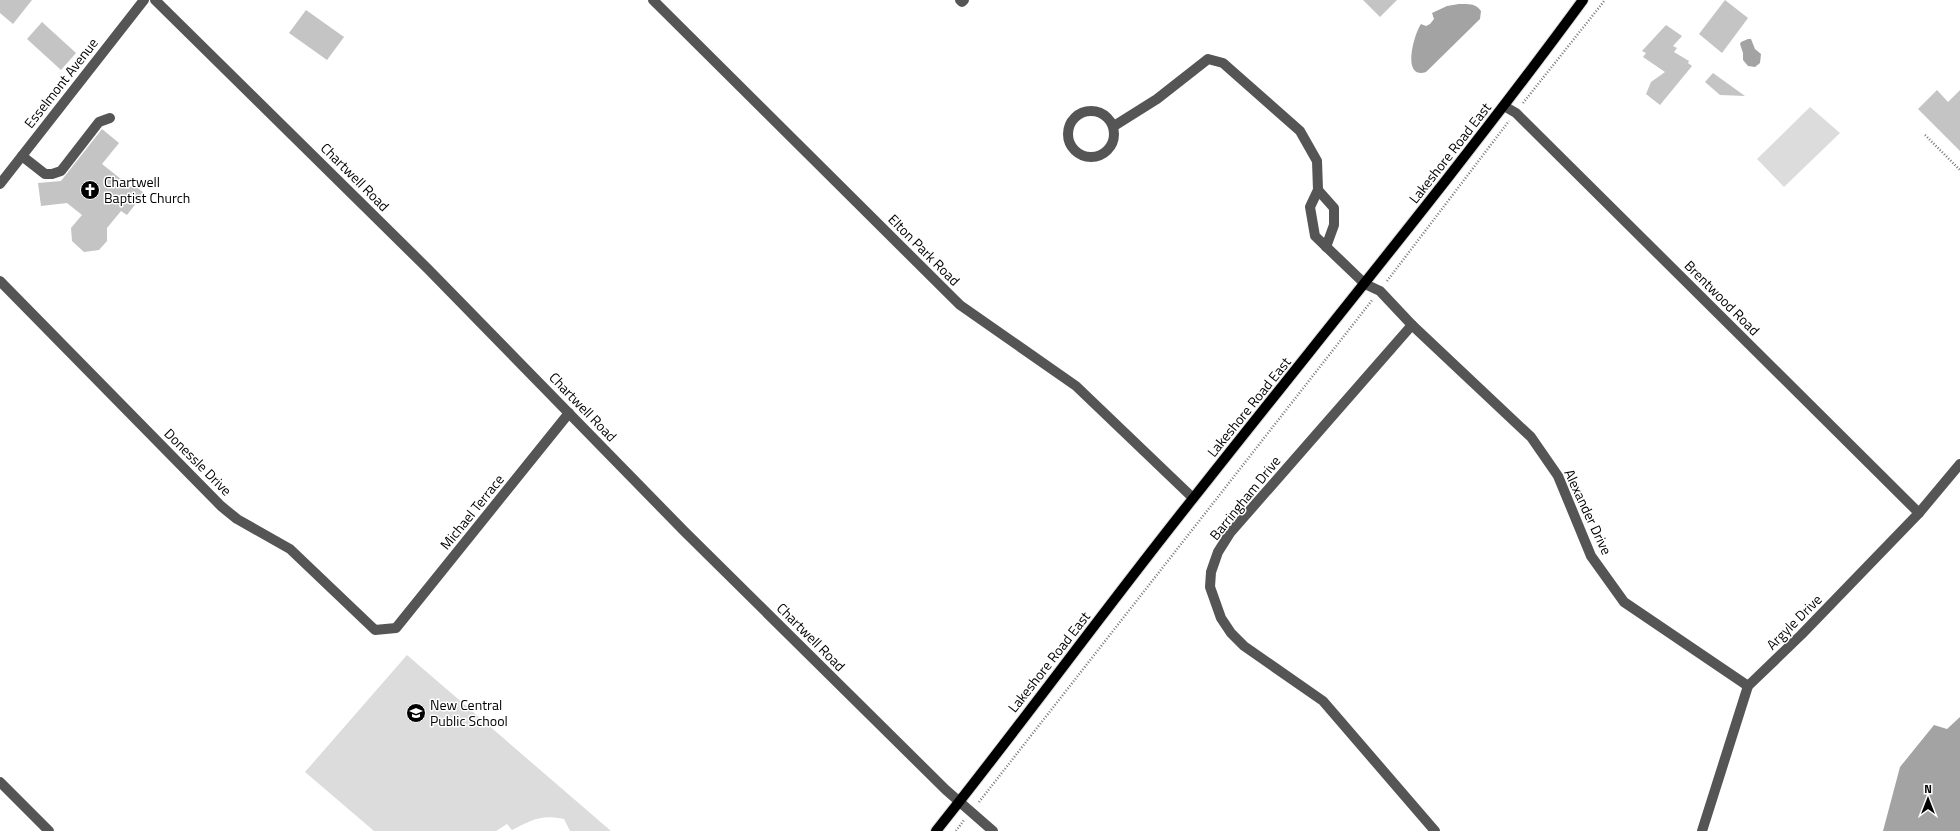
<svg xmlns="http://www.w3.org/2000/svg" width="1960" height="831" font-family="'Titillium Web',sans-serif">
  <style>
    .green { fill: #dcdcdc }
    .water { fill: #a3a3a3 }
    .building { fill: #c4c4c4 }
    .lines { fill: none; stroke-linecap: round; stroke-linejoin: round }
    .major-casing { stroke: #dbdbdb; stroke-width: 12 }
    .path { stroke: #777; stroke-width: 2.5; stroke-dasharray: 1 2; stroke-linecap: butt }
    .minor { stroke: #555; stroke-width: 10 }
    .major { stroke: #000; stroke-width: 10 }
    .labels { text-anchor: middle; stroke-width: 3; stroke-linejoin: round; paint-order: stroke }
    .street-label { font-size: 14px; fill: #000; stroke: #fff }
    .poi-label { font-size: 14px; fill: #000; stroke: #fff; text-anchor: start }
  </style>
  <rect width="100%" height="100%" fill="#fff"/>
  <g class="green">
    <polygon points="1810,107 1840,133 1784,187 1757,159"/>
    <path d="M407 655 611 831H570L564 819C541 814 532 820 512 830L507 824 496 831H374L305 772Z"/>
  </g>
  <g class="water">
    <path d="M1459 4C1467 4 1476 3 1481 11L1480 19 1426 72C1401 80 1414 34 1421 24L1426 26 1430 24 1434 19 1432 13 1447 6Z"/>
    <polygon points="1748,39 1751,39 1755,49 1761,54 1760,63 1755,67 1748,66 1743,60 1743,53 1740,44 1741,42"/>
    <polygon points="1960,717 1960,831 1883,831 1900,767 1934,725 1947,729"/>
  </g>
  <g class="building">
    <polygon points="0,0 32,0 13,24 0,13"/>
    <polygon points="1363,0 1397,0 1380,17"/>
    <polygon points="1725,0 1748,18 1722,53 1699,34"/>
    <polygon points="306,10 344,37 327,60 289,33"/>
    <polygon points="42,22 76,53 61,70 27,39"/>
    <polygon points="1666,25 1682,36 1673,46 1677,48 1674,52 1689,61 1688,63 1692,66 1660,105 1646,94 1651,82 1665,72 1643,57 1646,53 1642,51"/>
    <polygon points="1713,73 1745,96 1720,95 1705,82"/>
    <polygon points="1937,90 1948,102 1960,90 1960,151 1918,109"/>
    <polygon points="102,129 119,143 102,164 131,187 133,184 144,193 127,215 121,211 107,228 107,241 99,250 84,252 72,241 71,228 82,215 67,203 41,206 38,183 61,181"/>
  </g>
  <g class="lines">
    <g class="major-casing">
      <path id="major" d="M936 831C1024 721 1107 606 1195 496 1325 331 1459 169 1583 0"/>
    </g>
    <g class="path">
      <polyline points="1523,103 1605,0"/>
      <polyline points="1925,135 1960,170"/>
      <polyline points="1387,281 1509,121"/>
      <polyline points="979,802 1373,299"/>
      <polyline points="956,831 964,820"/>
    </g>
    <g class="minor">
      <polyline points="155,0 428,269 684,531 946,790 993,831"/>
      <polyline points="653,0 960,305 1076,386 1193,498"/>
      <polyline points="960,0 962,2 964,0"/>
      <polyline points="1504,106 1516,113 1919,513"/>
      <circle cx="1091" cy="134" r="23"/>
      <polyline points="1114,126 1157,99 1208,59 1223,63 1300,131 1317,161 1318,190 1310,207 1315,236 1365,284 1380,291 1412,325 1531,437 1558,476 1591,556 1624,602 1748,686"/>
      <polyline points="22,156 45,174 52,174 61,171 99,122 110,118"/>
      <polyline points="0,184 144,0"/>
      <polyline points="1318,190 1334,208 1334,225 1326,247"/>
      <polyline points="0,281 221,506 237,519 290,549 375,630 396,628 569,413"/>
      <polyline points="1412,325 1230,533 1218,552 1211,572 1210,587 1221,618 1231,633 1244,646 1323,701 1435,831"/>
      <polyline points="0,782 49,831"/>
      <polyline points="1702,831 1748,686 1801,635 1919,513 1960,464"/>
    </g>
    <use href="#major" class="major"/>
  </g>
  <defs>
    <g id="church-disc" transform="scale(1)"><circle r="9.5" fill="#000" stroke="#fff"/><path d="M-1.2-6h2.4v3.5h3.3v2.4h-3.3V6h-2.4V-.1h-3.3v-2.4h3.3Z" fill="#fff"/></g>
    <g id="school-disc" transform="scale(1)"><circle r="9.5" fill="#000" stroke="#fff"/><path d="M0-5L7-2L0 1L-7-2ZM-4 1L0 2.5L4 1V4Q0 6-4 4Z" fill="#fff"/></g>
  </defs>
  <g fill-rule="evenodd">
    <use href="#church-disc" x="90" y="190"/>
    <use href="#school-disc" x="416" y="713"/>
  </g>
  <g class="labels">
    <g class="street-label">
      <text transform="translate(61 83) rotate(-52)" y="5">Esselmont Avenue</text>
      <text transform="translate(1450 153) rotate(-52)" y="5">Lakeshore Road East</text>
      <text transform="translate(355 177) rotate(45)" y="5">Chartwell Road</text>
      <text transform="translate(924 250) rotate(45)" y="5">Elton Park Road</text>
      <text transform="translate(1722 298) rotate(45)" y="5">Brentwood Road</text>
      <text transform="translate(583 407) rotate(46)" y="5">Chartwell Road</text>
      <text transform="translate(1249 407) rotate(-51)" y="5">Lakeshore Road East</text>
      <text transform="translate(198 462) rotate(45)" y="5">Donessle Drive</text>
      <text transform="translate(1245 498) rotate(-51)" y="5">Barringham Drive</text>
      <text transform="translate(472 512) rotate(-51)" y="5">Michael Terrace</text>
      <text transform="translate(1588 512) rotate(65)" y="5">Alexander Drive</text>
      <text transform="translate(1794 622) rotate(-45)" y="5">Argyle Drive</text>
      <text transform="translate(811 637) rotate(45)" y="5">Chartwell Road</text>
      <text transform="translate(1049 662) rotate(-52)" y="5">Lakeshore Road East</text>
    </g>
    <g class="poi-label">
      <text x="104" y="187">Chartwell<tspan x="104" dy="16">Baptist Church</tspan></text>
      <text x="430" y="710">New Central<tspan x="430" dy="16">Public School</tspan></text>
    </g>
  </g>
  <g transform="translate(1928 799)" stroke="#ffffff" stroke-width="3" paint-order="stroke">
  <path d="M0-3L7 15L0 10L-7 15Z" fill="#000000"/>
  <text y="-6" font-size="11" font-weight="bold" text-anchor="middle" fill="#000000">N</text>
  </g>
</svg>
